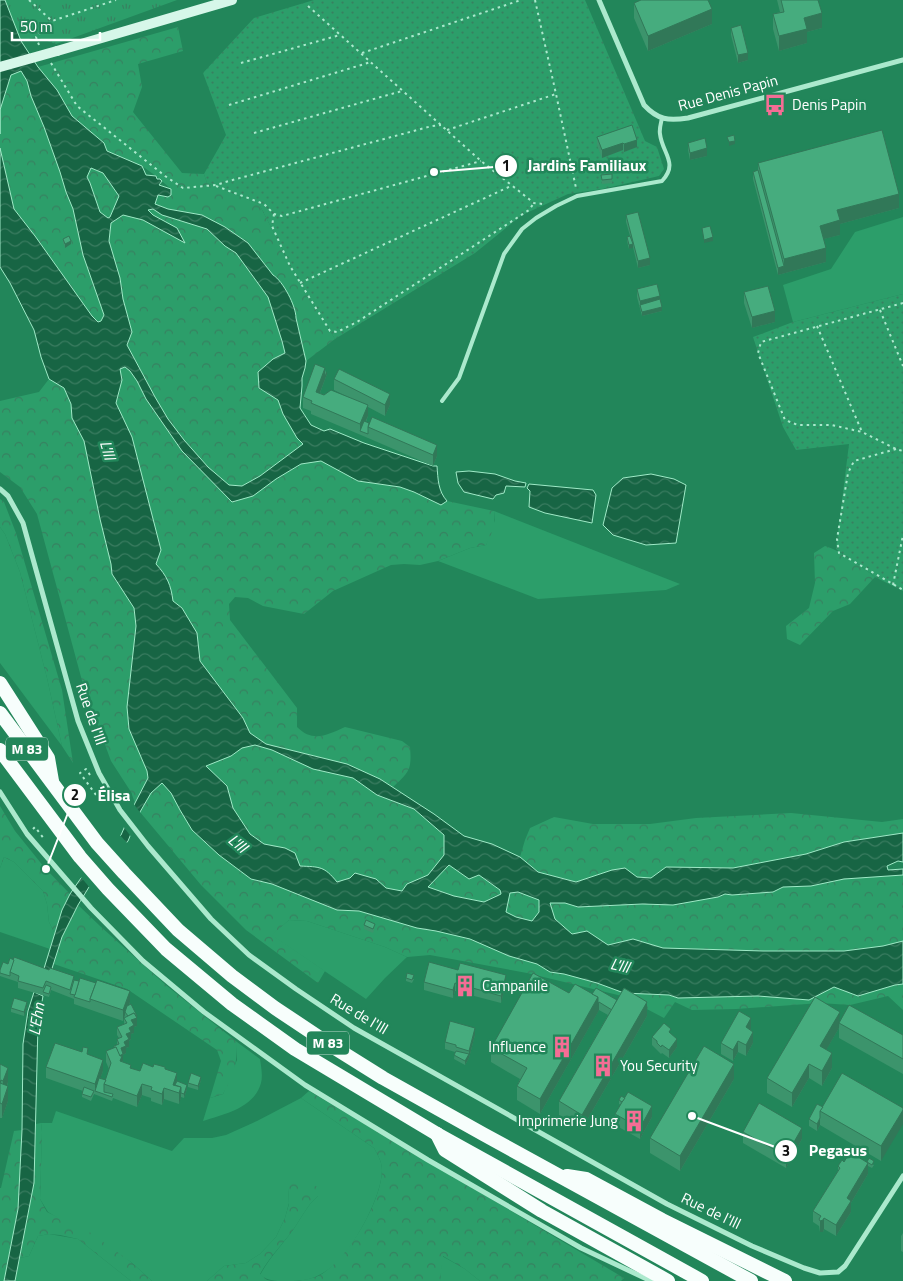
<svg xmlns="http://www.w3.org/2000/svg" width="903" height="1281" font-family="'Titillium Web',sans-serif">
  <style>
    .grass { fill: #2c9e6a }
    .forest { fill: url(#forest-crowns) }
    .park { fill: url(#park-tufts) }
    .garden { fill: url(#garden-dots) }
    .water { fill: url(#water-waves); stroke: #9feac7; fill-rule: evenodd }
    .pier { fill: #22865a }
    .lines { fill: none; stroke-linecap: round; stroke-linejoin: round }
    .path { stroke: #abe9cd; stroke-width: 2; stroke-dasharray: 2.5 4; stroke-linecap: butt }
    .service { stroke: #abe9cd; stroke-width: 4 }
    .minor { stroke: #abe9cd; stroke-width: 5 }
    .secondary { stroke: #d6f7e9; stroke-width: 10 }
    .trunk { stroke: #f7fefc; stroke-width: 14 }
    .secondary-bridge { stroke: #d6f7e9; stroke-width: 10 }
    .wall { fill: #3c946c }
    .shaded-wall { fill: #317858 }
    .building { fill: #46ac7e; stroke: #317858 }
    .labels { text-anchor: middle; stroke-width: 5; stroke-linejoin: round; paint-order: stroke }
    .shield { fill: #22865a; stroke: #bddbce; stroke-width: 1 }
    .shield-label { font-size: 14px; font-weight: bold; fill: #fff }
    .street-label { font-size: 15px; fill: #fff; stroke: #22865a }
    .poi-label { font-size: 15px; fill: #fff; stroke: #22865a; text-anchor: start }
    .water-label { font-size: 16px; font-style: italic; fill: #fff; stroke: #22865a }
    .leader { fill: none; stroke: #fff; stroke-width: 2 }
    .callout-dot { fill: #fff; stroke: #22865a; stroke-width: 2 }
    .mark-label { font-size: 15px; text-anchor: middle; font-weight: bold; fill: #111 }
    .callout-label { font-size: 16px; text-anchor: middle; font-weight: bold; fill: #fff; stroke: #22865a; stroke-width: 5; stroke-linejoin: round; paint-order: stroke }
  </style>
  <defs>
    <pattern id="forest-crowns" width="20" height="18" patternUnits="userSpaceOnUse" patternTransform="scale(1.25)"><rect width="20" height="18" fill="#2c9e6a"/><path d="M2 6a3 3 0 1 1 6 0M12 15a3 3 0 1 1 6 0" fill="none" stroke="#378160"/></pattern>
    <pattern id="park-tufts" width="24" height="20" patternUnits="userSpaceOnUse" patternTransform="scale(1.25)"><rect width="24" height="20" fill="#2c9e6a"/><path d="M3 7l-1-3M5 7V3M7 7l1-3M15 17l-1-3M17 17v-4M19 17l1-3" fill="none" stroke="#378160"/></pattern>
    <pattern id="garden-dots" width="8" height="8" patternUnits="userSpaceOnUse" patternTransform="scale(1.25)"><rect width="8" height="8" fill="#2c9e6a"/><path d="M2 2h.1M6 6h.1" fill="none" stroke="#378160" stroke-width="1.8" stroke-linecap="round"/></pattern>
    <pattern id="water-waves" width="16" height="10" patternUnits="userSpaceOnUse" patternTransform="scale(1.25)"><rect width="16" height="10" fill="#176544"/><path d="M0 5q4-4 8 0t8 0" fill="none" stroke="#3a7c60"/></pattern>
  </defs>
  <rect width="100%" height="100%" fill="#22865a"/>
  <g class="grass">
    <polygon points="903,217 903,294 793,322 783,285 831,269 855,232"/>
    <polygon points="494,511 680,584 666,590 538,599 438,561 470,548 486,545 495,520"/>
    <polygon points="0,527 5,534 20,572 47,678 62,746 0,663"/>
    <polygon points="4,857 14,862 43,891 47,904 49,922 55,934 50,949 0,932 0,868"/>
    <polygon points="289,920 307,921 385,947 407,957 385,978 366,999 271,935"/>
    <path d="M237 1042 260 1059C261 1066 263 1076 261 1083 254 1108 225 1114 203 1121L210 1098 223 1094 237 1060Z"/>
    <path d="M301 1098 374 1148C378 1155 382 1162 382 1170 382 1195 357 1241 340 1259 335 1265 326 1272 319 1275 309 1281 296 1281 285 1281 274 1281 269 1281 260 1275 269 1259 279 1248 290 1234 300 1221 306 1206 318 1196L288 1188 289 1203 285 1218 276 1237 260 1254 246 1263 224 1266 207 1281H152L131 1262 48 1212 40 1199 42 1132 41 1123H52L56 1111 172 1151 184 1138H212L226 1135 257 1121Z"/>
    <polygon points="49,1234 78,1239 131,1281 15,1281 20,1258 29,1256 38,1236"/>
    <polygon points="442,1256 465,1269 480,1281 440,1281"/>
  </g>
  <g class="forest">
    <polygon points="178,27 183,51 138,64 142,87 133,112 182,173 204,174 207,183 259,204 298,279 335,339 306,361 296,318 296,312 277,278 273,275 248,243 225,227 202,215 168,209 155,204 158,195 168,197 171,195 171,189 156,176 142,166 107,151 104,143 72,116 57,90 38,67"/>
    <polygon points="21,71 27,81 31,96 44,127 60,172 66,192 73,209 83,255 104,315 101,321 98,322 92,316 35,236 14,209 0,148 0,110 11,75"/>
    <polygon points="91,168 103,173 119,196 111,217 108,218 100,212 90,183 87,177"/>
    <polygon points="148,209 153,209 162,215 207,229 225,246 236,253 268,296 282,341 285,353 273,359 275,399 278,400 283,414 303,444 260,476 242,486 229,485 208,467 184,440 168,419 155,397 127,344 132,332 123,299 120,278 109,241 111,223 123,215 143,220 184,242 162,221 153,215"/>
    <path d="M125 367 130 371 137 381 146 399 182 451 232 502 299 466 301 464 321 461 358 481 400 487 414 492 441 505 447 501 494 511C496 524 492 534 486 545L470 548 438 561 420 565 404 564 391 565 333 591 304 614 263 606 248 598 235 597 229 604 230 620 297 708V727C313 743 327 735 345 727L402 741 410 747C412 770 409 772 393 787L380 779 347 764 266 744 250 733 243 718 200 661 197 633 182 608 173 601C171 585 167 576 156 564L161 550 151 515 116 403 120 392 119 369Z"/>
    <polygon points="49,379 64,388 71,404 72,418 84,441 100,519 111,564 112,574 134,608 136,626 133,656 141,756 147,771 148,778 135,803 131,792 111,761 84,688 37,514 20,487 0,472 0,401 39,392"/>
    <polygon points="0,499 4,502 16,533 62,690 73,763 62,746 47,678 20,572 5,534 0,527"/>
    <path d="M825 546C844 552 859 565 875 577L850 604 833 611 800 645 787 639 786 626 809 608 815 583 814 553Z"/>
    <path d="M255 745 272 750 313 769 353 778 377 795 414 809 444 835 445 855 428 875 420 878 402 891 386 888 376 879 350 878 337 882C324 866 320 867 300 866L285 848 264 844 250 834 233 808 227 786 205 766 231 756 242 748Z"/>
    <polygon points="162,783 171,793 180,810 192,830 219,855 251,879 272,884 337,910 359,911 417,928 436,931 470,939 509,956 537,964 550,972 564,974 597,983 624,993 669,995 678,998 758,996 809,1000 834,987 858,996 895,985 903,984 903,1010 888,996 850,1005 820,1003 736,1009 692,1010 675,1002 664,1018 622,996 527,973 430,955 407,957 385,947 307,921 289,920 272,935 325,971 318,983 246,930 201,885 140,812 151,793"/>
    <polygon points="0,806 15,831 44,867 70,894 62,910 55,934 49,922 47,904 43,891 14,862 4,857 0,868"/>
    <polygon points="791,813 882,822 903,819 903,833 844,842 806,854 733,868 666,867 651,878 637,877 612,870 577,882 538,872 520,857 525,840 530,828 554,817 593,824 650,824 696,818"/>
    <polygon points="449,865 469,879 479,875 500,890 501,894 494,896 484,902 454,896 428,887"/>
    <polygon points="903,875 903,941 883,946 844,951 763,951 663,948 633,939 608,945 587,931 572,934 555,919 550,902 565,903 578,907 642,904 673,905 718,897 725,894 732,895 773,892 783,887 811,886 844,879"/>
    <polygon points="518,892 540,900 539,912 532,921 516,917 506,912 509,893"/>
    <path d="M78 905 100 926 167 986 237 1042C237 1065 234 1074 223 1094L210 1098 221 1061 217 1050 127 989 54 964 62 937Z"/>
    <path d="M309 1091 624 1278 621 1281H480L465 1269 443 1256 440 1281H299C305 1279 312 1279 318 1276 346 1263 382 1201 382 1170 382 1162 378 1155 374 1148L301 1098Z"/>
    <polygon points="41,1123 42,1132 40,1199 47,1212 91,1233 131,1262 152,1281 131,1281 78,1239 60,1235 49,1234 38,1236 29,1256 20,1258 34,1183 36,1124"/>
    <polygon points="22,1130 18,1209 4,1281 0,1281 0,1188 1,1188 14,1131"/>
    <path d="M292 1180 304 1181 318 1187V1196C306 1206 300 1221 290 1234 279 1248 269 1258 260 1274L267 1280 272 1281H207L224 1266 246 1263 260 1254 276 1237 285 1218 289 1204 288 1188Z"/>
  </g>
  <polygon class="park" points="5,0 177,0 56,44 36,37 21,41"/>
  <g class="garden">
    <polygon points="314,0 585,0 645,141 657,147 664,169 659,176 602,189 568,194 522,215 475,253 335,339 298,279 259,204 207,183 204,174 226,135 203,73 254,18"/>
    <polygon points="903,294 903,591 875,577 857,563 836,549 849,444 796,450 783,427 753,337 793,322"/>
  </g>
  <g class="water">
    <path d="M0 0H5L21 41 38 67 57 90 72 116 104 143 107 151 142 166 146 175 156 176 157 179H160L162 181 159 185 171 189V195L168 197 158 195 155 204 168 209 202 215 225 227 248 243 273 275C283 281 296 306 296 318L306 361 305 368 302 378V386L300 408 311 425 324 431 330 429 364 443 433 466H437C438 479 438 491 447 501L441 505 414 492 400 487 358 481 321 461 301 464 276 479 253 496 232 502 182 451 146 399 137 381 130 371 125 367 120 369 122 380 116 403 132 437 161 550 156 564C167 576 171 585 173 601L182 608 197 633 200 661 243 718 250 733 266 744 347 764 380 779 434 814 464 836 492 844 520 857 538 872 576 882 612 870 625 868 637 877 651 878 666 867 733 868 806 854 844 842 903 833V862L898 861 887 866 888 870 903 869V875L844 879 811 886 783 887 773 892 732 895 725 894 718 897 673 905 642 904 578 907 565 903H550L555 919 572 934 587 931 608 945 633 939 663 948 763 951H844L883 946 903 941V984L895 985 858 996 834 987 809 1000 758 996 678 998 669 995 624 993 597 983 564 974 550 972 537 964 509 956 470 939 436 931 417 928 359 911 337 910 272 884 251 879 219 855 192 830 180 810 171 793 162 783 151 793 140 812 128 841 89 887 78 905 62 937 49 978 42 975 62 910 70 894 81 878 121 835 135 803 148 778 147 771 129 729 127 707 136 626 134 608 112 574 111 564 100 519 84 441 72 418 71 404 64 388 49 379 41 357 34 330 10 283 0 267V148L14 209 35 236 92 316 98 322 101 321 104 315 83 255 73 209 66 192 60 172 44 127 31 96 27 81 21 71 11 75 0 110V134ZM91 168 103 173 119 196 110 217 108 218 100 212 90 183 87 177ZM153 209 162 215 207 229 225 246 236 253 268 297 282 341 285 353 273 359 258 372 259 388 278 400 283 414 297 438 303 444 260 476 242 486 229 485 208 467 184 440 168 419 155 397 127 345 132 332 123 299 120 278 109 241 111 223 123 215 143 220 185 243 177 228 153 215 148 210ZM255 745 272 750 313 769 353 778 377 795 414 809 444 835V855L428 875 407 884 402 891 386 888 376 879 355 873 350 878 337 882C324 866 320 867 300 866L295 853 285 848 264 844 250 834 233 808 227 786 206 766 231 756 242 748ZM449 865 469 879 479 875 500 890 501 894 484 902 454 896 428 887ZM518 892 539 900V912L532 921 516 917 506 912 510 893Z"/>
    <polygon points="469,471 495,474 515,481 526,483 525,487 506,486 504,493 496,495 493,499 464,492 458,483 456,472"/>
    <polygon points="651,474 674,479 686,485 676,543 646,545 613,535 603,525 612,488 623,478"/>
    <polygon points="529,484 593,490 596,495 592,523 545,513 529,507 530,491 527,488"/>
    <polygon points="34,992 43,996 38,1024 34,1183 15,1281 4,1281 18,1209 22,1130 23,1044 28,1011"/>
  </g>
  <g class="pier">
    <polygon points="133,803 142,815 132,838 123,826"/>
    <polygon points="119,834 128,844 90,888 80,876"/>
  </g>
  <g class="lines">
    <g class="path">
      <polyline points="29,0 52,21"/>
      <polyline points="535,0 556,94 576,188"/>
      <polyline points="308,6 481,161 534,203 543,204"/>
      <polyline points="39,45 36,37 52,21 116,0"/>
      <polyline points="362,53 521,0"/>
      <polyline points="51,63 77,106 165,176 183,188 216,185 229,181 432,126 441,125"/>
      <polyline points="241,63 340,35"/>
      <polyline points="229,105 371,62"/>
      <polyline points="447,130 556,94"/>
      <polyline points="254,133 402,91"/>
      <polyline points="216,186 264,204 274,214 282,216 481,161"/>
      <polyline points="274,214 272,226 290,266 330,331 337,332 357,322 529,210 534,203"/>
      <polyline points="300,283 511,186"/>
      <polyline points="903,303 761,342 758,353 785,420 798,425 832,425 862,432 896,449 903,451"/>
      <polyline points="880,310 903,366"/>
      <polyline points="817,326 862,432"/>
      <polyline points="896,449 854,461 848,473 837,539 839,553 903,590"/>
      <polyline points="893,585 903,535"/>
      <polyline points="90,775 86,769 80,773 99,799"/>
      <polyline points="33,829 35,827 45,840"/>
    </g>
    <path class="service" d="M442 401 459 378 504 254 522 229 536 218 556 206 577 196 662 181C679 163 662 153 660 134 659 129 661 123 662 118"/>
    <g class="minor">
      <path d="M599 0 644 105C658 120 668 121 688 118L903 60"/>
      <polyline points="0,489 8,496 23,523 78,721 99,773 120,810 148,846 211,919 249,955 296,989 354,1028 667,1204 752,1246 804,1268 820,1273 838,1272 845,1266 903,1176"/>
      <polyline points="0,792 27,834 91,908 143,961 204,1012 305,1085 428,1160 581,1248 651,1281"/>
    </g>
    <polyline class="secondary" points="57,51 232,0"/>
    <g class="trunk">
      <polyline points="0,683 48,758 52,781"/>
      <polyline points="0,713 97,843 124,873 178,930 232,976 275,1008 335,1048 383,1078 483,1134 751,1281"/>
      <polyline points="0,750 80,857 108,889 166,949 232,1004 295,1049 437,1134 702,1281"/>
      <polyline points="437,1134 445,1150 542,1211 668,1281"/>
      <polyline points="567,1176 586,1179 662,1220 785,1281"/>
    </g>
    <polyline class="secondary-bridge" points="0,67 57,51"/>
  </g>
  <g class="wall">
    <polygon points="777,0 818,0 822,28 807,32 807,43 779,51 773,29 773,14 780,12"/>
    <polygon points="634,3 712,24 648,51 634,18"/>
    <polygon points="731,28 748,60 738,63 731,35"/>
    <polygon points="597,137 637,147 624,152 623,150 602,158 597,145"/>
    <polygon points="688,143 707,156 690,160 688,150"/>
    <polygon points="758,163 899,208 840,224 840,235 823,239 826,262 778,275 753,179 753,172 758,170"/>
    <polygon points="612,174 612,183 602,184 601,175"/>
    <polygon points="626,215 650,265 638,268 633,247 629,249 627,241 627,237 630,236 626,222"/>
    <polygon points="63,239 71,244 65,248 63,243"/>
    <polygon points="637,289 660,299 662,311 642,316 637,297"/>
    <polygon points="744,292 775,322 752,328 744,303"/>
    <polygon points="325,370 327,374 320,393 324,395 352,399 334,390 334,379 390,405 385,416 368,407 368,416 366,422 437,456 433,466 368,438 311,414 311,411 303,408 303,397"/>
    <polygon points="364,925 375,927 373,933 364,929"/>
    <polygon points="0,970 74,980 130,1002 129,1005 137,1016 137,1026 134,1027 134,1033 131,1034 131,1039 129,1041 129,1047 126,1048 126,1053 123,1055 123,1061 122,1062 131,1069 140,1071 153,1067 165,1070 177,1082 187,1089 184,1098 181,1097 179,1104 164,1099 162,1105 151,1101 151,1098 142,1095 137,1107 113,1098 112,1101 94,1094 91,1101 82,1097 82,1094 83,1091 46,1078 46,1067 88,1055 103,1071 100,1079 106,1080 109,1069 106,1062 106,1051 114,1048 114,1046 117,1045 117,1039 119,1038 117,1035 117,1027 124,1024 124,1018 123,1021 74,1004 74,999 51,990 49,997 18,988 18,982 0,976"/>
    <polygon points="406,978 414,979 412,983 406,981"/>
    <polygon points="424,982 506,983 501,1003 455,991 453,998 424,990"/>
    <polygon points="569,993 592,994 647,1016 582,1129 559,1115 559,1101 608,1015 599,1010 540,1114 517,1100 517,1086 520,1079 491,1062 491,1048"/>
    <polygon points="27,1006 24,1016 11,1012 11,1008"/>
    <polygon points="840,1022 903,1035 903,1074 839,1038 839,1028 826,1050 832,1068 822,1086 809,1078 792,1107 767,1093 767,1078"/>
    <polygon points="751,1029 751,1030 753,1043 746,1056 738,1052 733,1061 721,1054 721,1043"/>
    <polygon points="671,1034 677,1047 669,1058 662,1053 661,1054 652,1045 652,1037"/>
    <polygon points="475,1035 469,1058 465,1065 454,1059 455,1052 445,1049 445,1042"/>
    <polygon points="0,1064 8,1082 7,1086 8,1101 2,1118 0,1118"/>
    <polygon points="734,1079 680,1171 650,1153 650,1138"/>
    <polygon points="201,1080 198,1090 188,1087 188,1083"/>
    <polygon points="619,1100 652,1117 640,1139 615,1125 615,1114 621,1105 619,1104"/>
    <polygon points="823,1107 903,1108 881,1161 820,1125 817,1131 809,1126 809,1119"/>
    <polygon points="743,1132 802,1139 786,1168 743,1143"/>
    <polygon points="844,1162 867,1163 867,1162 874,1165 872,1168 868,1166 868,1174 851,1203 851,1212 836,1236 824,1229 823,1232 820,1232 819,1226 813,1222 813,1211 838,1171 838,1166"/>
    <polygon points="903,1233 903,1252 901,1251 901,1236"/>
  </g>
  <g class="shaded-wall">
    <polygon points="712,9 712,24 648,51 648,36"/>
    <polygon points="822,13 822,28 807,32 807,43 779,51 779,36 804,18"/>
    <polygon points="748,53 748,60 738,63 738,55"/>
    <polygon points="637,140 637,147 624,152 624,144"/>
    <polygon points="735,141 735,144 729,146 729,142"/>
    <polygon points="623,143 623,150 602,158 602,150"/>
    <polygon points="707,148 707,156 690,160 690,153"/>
    <polygon points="899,194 899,208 840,224 840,235 820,240 820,226 837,210"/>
    <polygon points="713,237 713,241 704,243 704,240"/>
    <polygon points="71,241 71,244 65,248 65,244"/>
    <polygon points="633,244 633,248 629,249 629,245"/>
    <polygon points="826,248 826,262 778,275 778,268 784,266 784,259"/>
    <polygon points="650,258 650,265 638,268 638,261"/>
    <polygon points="660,296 660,303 640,305 640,301"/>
    <polygon points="662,307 662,311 642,316 642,312"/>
    <polygon points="775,311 775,322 752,328 752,317"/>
    <polygon points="325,368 325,375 327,371 327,374 316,403 316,392"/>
    <polygon points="390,394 390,405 385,416 385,405"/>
    <polygon points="368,405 368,416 361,431 360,431 360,424"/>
    <polygon points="437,445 437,456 433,466 433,455"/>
    <polygon points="506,975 506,983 501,1003 501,996"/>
    <polygon points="455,983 455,991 453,998 453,990"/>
    <polygon points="130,991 130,1002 126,1013 125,1012 125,1015 123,1021 123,1010"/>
    <polygon points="598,997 599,1002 599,1010 598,1012 540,1114 540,1099"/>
    <polygon points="27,1002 27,1006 24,1016 24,1012"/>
    <polygon points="647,1002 647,1016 582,1129 582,1115"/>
    <polygon points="840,1012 839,1028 820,1061 820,1046"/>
    <polygon points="137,1016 137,1026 134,1027 134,1033 131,1034 131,1039 129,1041 129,1047 126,1048 126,1053 123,1055 123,1061 118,1064 121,1048 124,1042 129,1023"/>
    <polygon points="751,1018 751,1029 746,1038 746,1027"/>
    <polygon points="475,1028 475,1035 469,1058 469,1051"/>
    <polygon points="753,1032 753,1043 746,1056 746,1045"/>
    <polygon points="677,1039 677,1047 669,1058 669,1050"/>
    <polygon points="738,1041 738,1052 733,1061 733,1050"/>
    <polygon points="832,1053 832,1068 822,1086 822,1071"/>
    <polygon points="469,1054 469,1058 465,1065 465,1061"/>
    <polygon points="103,1060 103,1071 96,1091 95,1091 95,1095 95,1084"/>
    <polygon points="734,1064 734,1079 680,1171 680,1156"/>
    <polygon points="809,1064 809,1078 792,1107 792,1093"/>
    <polygon points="8,1068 8,1082 3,1096 3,1081"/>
    <polygon points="177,1073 177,1084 175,1091 173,1085"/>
    <polygon points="201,1077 201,1080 198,1090 198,1086"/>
    <polygon points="142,1084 142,1095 137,1107 137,1096"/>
    <polygon points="187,1085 187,1089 184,1098 184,1094"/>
    <polygon points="8,1086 8,1101 2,1118 2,1104"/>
    <polygon points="181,1087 181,1098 179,1104 179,1093"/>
    <polygon points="164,1088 164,1099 162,1105 162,1094"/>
    <polygon points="652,1106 652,1117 640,1139 640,1128"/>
    <polygon points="903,1110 903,1124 881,1161 881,1146"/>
    <polygon points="820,1118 820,1125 817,1131 817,1124"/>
    <polygon points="802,1128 802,1139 786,1168 786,1156"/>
    <polygon points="868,1163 868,1174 851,1203 851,1212 836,1236 836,1225 847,1198"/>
    <polygon points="824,1218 824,1229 823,1232 820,1232 820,1221"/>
  </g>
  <g class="building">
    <polygon points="641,0 708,0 712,9 648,36 634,3"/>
    <polygon points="781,0 818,0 822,13 804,18 807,29 779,36 773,14 784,12"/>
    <polygon points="741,25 748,53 738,55 731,28"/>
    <polygon points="632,125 637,140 624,144 623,143 602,150 597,137"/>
    <polygon points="882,130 899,194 837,210 840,220 820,226 826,248 784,259 758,163"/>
    <polygon points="734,135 735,141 729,142 727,137"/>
    <polygon points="705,138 707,148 690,153 688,143"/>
    <polygon points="758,170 784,266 778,268 753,172"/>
    <polygon points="612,174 612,179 602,180 601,175"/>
    <polygon points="638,212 650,258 638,261 626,215"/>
    <polygon points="710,226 713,237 704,240 702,228"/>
    <polygon points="69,236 71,241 65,244 63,239"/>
    <polygon points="630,236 633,244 629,245 627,237"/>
    <polygon points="657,284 660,296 640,301 637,289"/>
    <polygon points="768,286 775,311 752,317 744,292"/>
    <polygon points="660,299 662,307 642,312 640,305"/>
    <polygon points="315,364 325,368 316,392 324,395 331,390 368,405 360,424 311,403 312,401 303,397"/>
    <polygon points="339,369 390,394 385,405 334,379"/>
    <polygon points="372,417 437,445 433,455 368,427"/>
    <polygon points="364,421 369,423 368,427 368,434 360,431"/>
    <polygon points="366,920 375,924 373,929 364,925"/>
    <polygon points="14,957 49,970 50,968 74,976 70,990 46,981 43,988 18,981 19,976 10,972"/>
    <polygon points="10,958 14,960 10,972 10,976 0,973 0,970 3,962 8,964"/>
    <polygon points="429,962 458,970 460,963 506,975 501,996 455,983 453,990 424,982"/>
    <polygon points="407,973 414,975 412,980 406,978"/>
    <polygon points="533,973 569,993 575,984 598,997 540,1099 517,1086 527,1068 491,1048"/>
    <polygon points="80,978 96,983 90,999 90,1002 74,997"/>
    <polygon points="74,980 79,981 75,995 70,994"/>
    <polygon points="97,980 130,991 123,1010 90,999"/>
    <polygon points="46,985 51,987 49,994 43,992"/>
    <polygon points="596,988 617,1000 612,1010 599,1002 598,1004 598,997 592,994"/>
    <polygon points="624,988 647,1002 582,1115 559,1101"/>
    <polygon points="815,997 840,1012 820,1046 832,1053 822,1071 809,1064 792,1093 767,1078"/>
    <polygon points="14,998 27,1002 24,1012 11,1008"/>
    <polygon points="131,1004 137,1016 136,1016 134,1013 128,1016 125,1012 127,1006"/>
    <polygon points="849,1005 903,1035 903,1059 839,1023"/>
    <polygon points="739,1011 751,1018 746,1027 753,1032 746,1045 738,1041 733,1050 721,1043"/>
    <polygon points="134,1013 137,1018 131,1020 134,1025 129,1028 131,1032 126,1034 129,1039 124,1042 126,1046 121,1048 123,1054 119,1056 116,1047 114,1048 114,1046 119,1044 117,1039 122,1037 117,1027 127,1023 124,1018"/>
    <polygon points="450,1021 475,1028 469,1051 456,1047 456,1045 445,1042"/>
    <polygon points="664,1023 671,1029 669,1032 677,1039 669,1050 662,1045 661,1047 657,1043 657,1041 652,1037"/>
    <polygon points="55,1043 82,1052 83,1047 88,1048 87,1054 103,1060 95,1084 46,1067"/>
    <polygon points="704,1046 734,1064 680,1156 650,1138"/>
    <polygon points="116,1047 120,1056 122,1056 120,1061 131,1065 130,1068 140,1071 143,1063 153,1067 154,1064 165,1067 165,1069 177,1073 173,1085 181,1087 179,1093 164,1088 162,1094 151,1090 152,1087 142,1084 137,1096 104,1084 111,1063 106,1051"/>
    <polygon points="456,1051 469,1054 465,1061 454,1055"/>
    <polygon points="0,1064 8,1068 3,1081 1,1080 0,1083"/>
    <polygon points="191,1073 201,1077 198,1086 188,1083"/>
    <polygon points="842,1073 903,1108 903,1110 881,1146 820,1111"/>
    <polygon points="99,1078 106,1080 104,1084 104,1092 113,1094 112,1097 95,1091"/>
    <polygon points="177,1081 187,1085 184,1094 181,1093 181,1087 175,1085"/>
    <polygon points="0,1083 8,1086 2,1104 0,1103"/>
    <polygon points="84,1087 94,1091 91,1097 82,1094"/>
    <polygon points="628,1092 652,1106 640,1128 615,1114"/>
    <polygon points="621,1096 625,1098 622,1102 619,1100"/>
    <polygon points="759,1103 802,1128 786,1156 743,1132"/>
    <polygon points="817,1104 823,1107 820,1111 820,1118 817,1124 809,1119"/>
    <polygon points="850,1152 868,1163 847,1198 851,1201 836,1225 824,1218 823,1220 820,1221 819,1219 821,1216 813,1211 840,1168 838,1166 842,1160 844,1162"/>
    <polygon points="869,1158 874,1161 872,1165 867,1162"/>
  </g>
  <defs>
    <g id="bus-bare" transform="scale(1.725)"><path d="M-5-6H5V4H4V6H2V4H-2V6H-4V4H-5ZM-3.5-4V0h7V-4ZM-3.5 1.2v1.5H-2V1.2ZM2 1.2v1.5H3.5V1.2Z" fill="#f56d95" stroke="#22865a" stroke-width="2.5" paint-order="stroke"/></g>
    <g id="building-bare" transform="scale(1.725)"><path d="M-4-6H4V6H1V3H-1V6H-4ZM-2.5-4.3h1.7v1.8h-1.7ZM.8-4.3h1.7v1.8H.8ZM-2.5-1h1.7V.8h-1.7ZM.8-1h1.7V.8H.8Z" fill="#f56d95" stroke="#22865a" stroke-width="2.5" paint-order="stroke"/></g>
  </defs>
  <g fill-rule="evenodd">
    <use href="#bus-bare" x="775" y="105"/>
    <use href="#building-bare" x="465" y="986"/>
    <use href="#building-bare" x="562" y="1047"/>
    <use href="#building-bare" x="603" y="1066"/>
    <use href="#building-bare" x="634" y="1121"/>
  </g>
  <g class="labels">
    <g class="shield">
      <rect x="6" y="737.5" width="42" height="23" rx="4"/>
      <rect x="307" y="1031.5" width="42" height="23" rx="4"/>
    </g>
    <g class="shield-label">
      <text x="27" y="754">M 83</text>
      <text x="328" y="1048">M 83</text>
    </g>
    <g class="street-label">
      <text transform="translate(728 93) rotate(-15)" y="5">Rue Denis Papin</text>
      <text transform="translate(91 714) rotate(71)" y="5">Rue de l'Ill</text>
      <text transform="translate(359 1014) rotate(31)" y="5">Rue de l'Ill</text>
      <text transform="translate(711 1211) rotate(26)" y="5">Rue de l'Ill</text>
    </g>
    <g class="poi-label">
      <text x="792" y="110">Denis Papin</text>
      <text x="482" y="991">Campanile</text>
      <text x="546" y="1052" text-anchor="end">Influence</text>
      <text x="620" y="1071">You Security</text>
      <text x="618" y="1126" text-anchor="end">Imprimerie Jung</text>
    </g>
    <g class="water-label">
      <text transform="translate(108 450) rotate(74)" y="6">L'Ill</text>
      <text transform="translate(238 843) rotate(40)" y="6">L'Ill</text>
      <text transform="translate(620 965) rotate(13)" y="6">L'Ill</text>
      <text transform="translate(36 1019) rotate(-81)" y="6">L'Ehn</text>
    </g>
  </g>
  <path class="leader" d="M434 172L506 166M46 869L75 795M692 1116L786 1151"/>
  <g class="callout-dot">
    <circle cx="434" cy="172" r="5"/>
    <circle cx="46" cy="869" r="5"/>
    <circle cx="692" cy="1116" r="5"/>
    <circle cx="506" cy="166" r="12"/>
    <circle cx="75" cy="795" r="12"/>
    <circle cx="786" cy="1151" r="12"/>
  </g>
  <g class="mark-label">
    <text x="506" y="171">1</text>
    <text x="75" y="800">2</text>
    <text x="786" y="1156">3</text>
  </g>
  <g class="callout-label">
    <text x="587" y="171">Jardins Familiaux</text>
    <text x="114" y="801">Élisa</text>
    <text x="838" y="1156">Pegasus</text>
  </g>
  <path d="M12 32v8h88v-8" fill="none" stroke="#ffffff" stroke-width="2.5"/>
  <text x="20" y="32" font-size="15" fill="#ffffff" stroke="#22865a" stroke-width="4" paint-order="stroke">50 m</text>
</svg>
